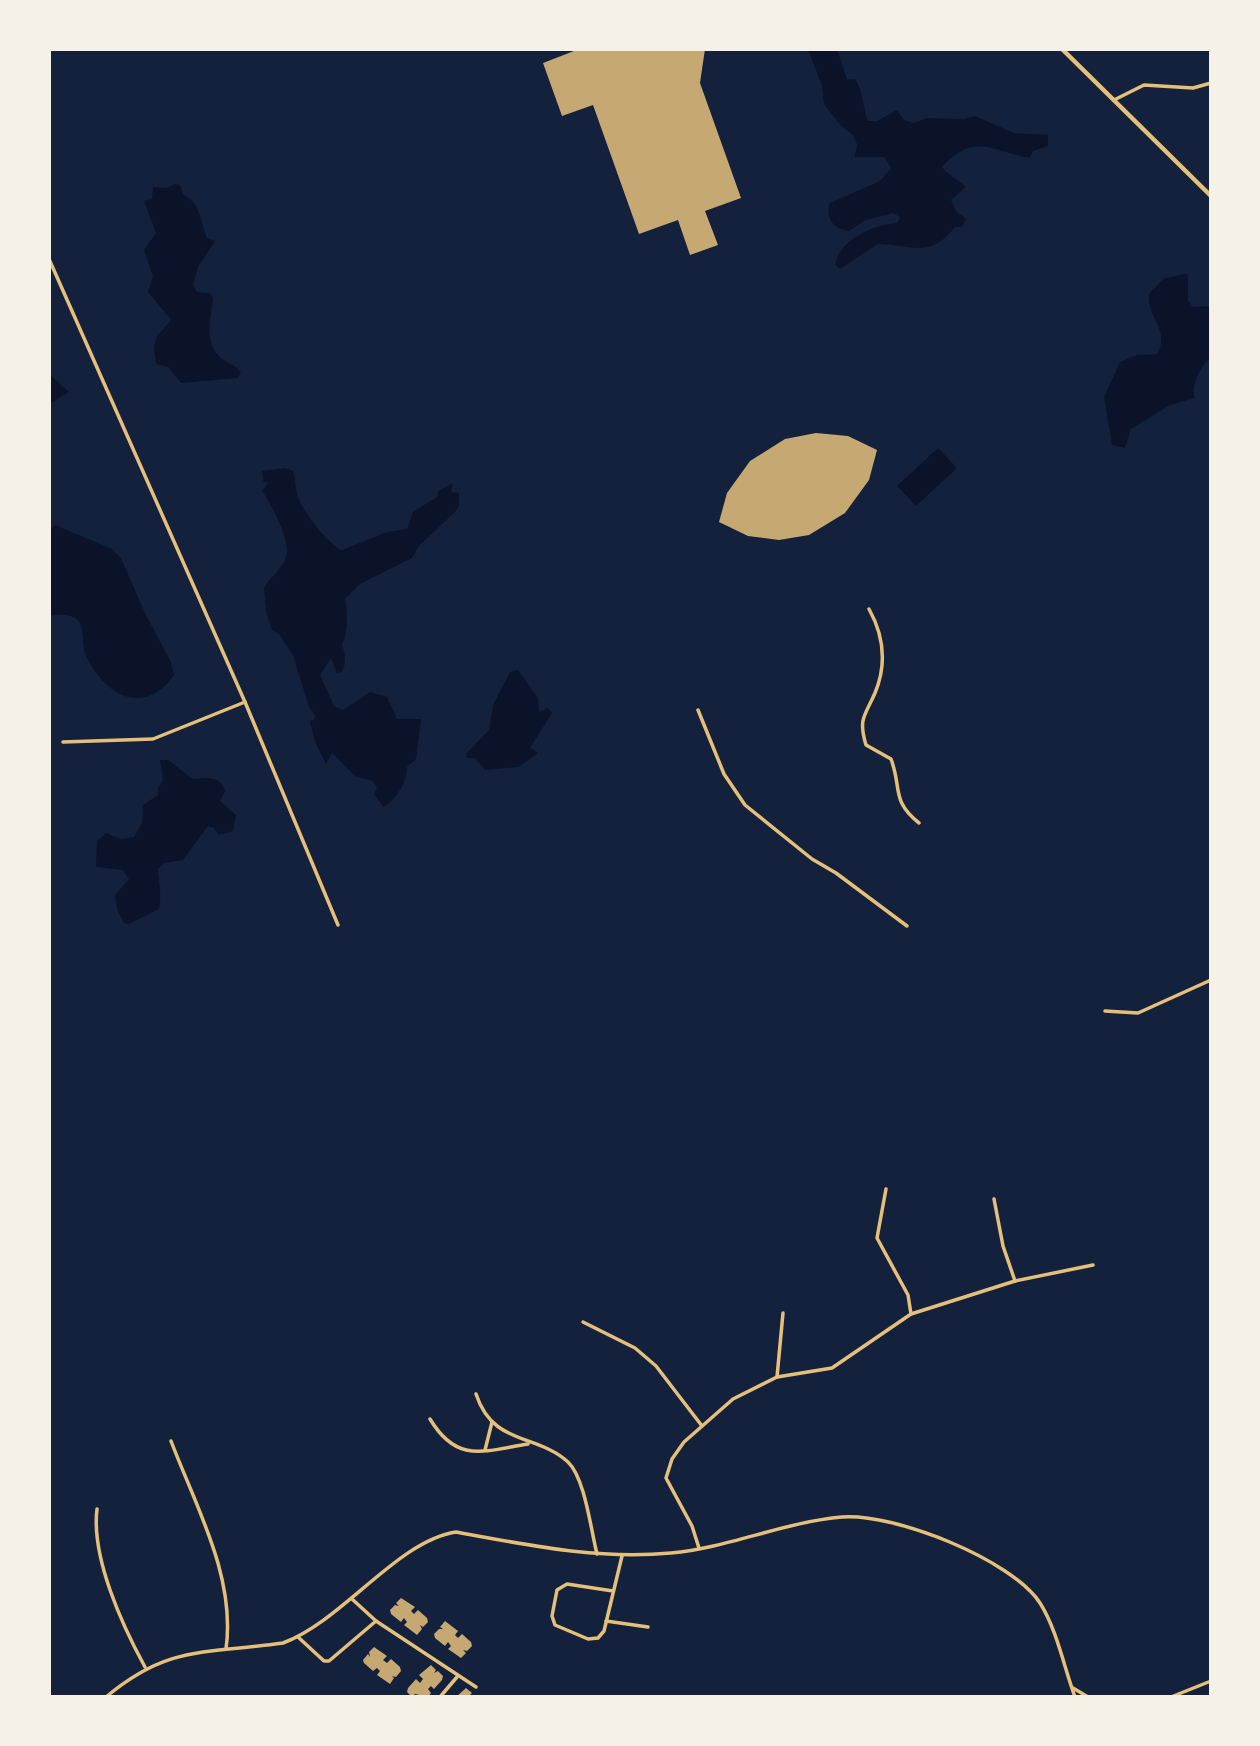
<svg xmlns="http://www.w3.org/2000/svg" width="1260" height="1746" font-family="Ubuntu,sans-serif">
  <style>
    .water { fill: #0b132b }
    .building { fill: #c6a872 }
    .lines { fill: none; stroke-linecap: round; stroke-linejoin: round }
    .minor { stroke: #e5c07b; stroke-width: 3.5 }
    .tertiary { stroke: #e5c07b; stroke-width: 4.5 }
  </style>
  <rect width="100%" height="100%" fill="#14213d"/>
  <g class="water">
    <path d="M808 49H837L847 79H855C864 92 862 106 868 121H877L897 110 904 120 913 123 927 118 964 119 975 116 1014 133 1048 135V146L1033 151 1030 158C991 151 974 132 942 167 947 174 959 181 966 187L951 200 956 211 966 219 962 227H955C930 259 913 245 878 244L840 269 835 265C840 239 873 225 897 223L900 217 893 213 866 220 849 231C834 230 824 217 830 203L880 181 891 168 885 157H855L857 144 853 135 841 126 824 104 822 86Z"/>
    <path d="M175 184 180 185 183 194C201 204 200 220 207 238L215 241 198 267 193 285 197 292 210 293 213 298C211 318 203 340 220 357 227 364 235 363 241 373L238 378 181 383 168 367 156 364 154 347 157 336 171 320 148 292 153 276 144 250 156 233 144 201 152 199 153 187 166 188Z"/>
    <path d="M1183 274H1188V301L1193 307 1211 306V358C1201 364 1190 387 1195 398L1170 405 1131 429 1125 448 1112 445 1104 397 1120 362 1137 355 1157 354C1171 331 1146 317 1149 294L1163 279Z"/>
    <polygon points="49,374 69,392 49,404"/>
    <polygon points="938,448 957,468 916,506 897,486"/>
    <path d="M285 468 293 471C296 479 295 486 297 494 301 509 327 544 342 550L387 532 407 529 413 512 437 497 438 491 453 483 451 492 459 493V506L455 512 419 546 412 558 360 584 345 599C347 613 349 630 342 644 345 656 347 660 342 672L337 673 331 658 320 675 334 706 343 710 370 692 387 697 397 719H421L416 759 407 767C408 780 396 801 383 807L374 794 377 787 372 781 355 776 332 753 326 764 315 742 310 721 314 720 315 715 309 707 293 655 279 634 272 630 266 612 264 588C270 577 281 570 286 558 292 543 271 503 262 491L268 483 263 481 262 471Z"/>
    <path d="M55 525 112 549 121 558 145 613 171 662 174 675C145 716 106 697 87 658 80 646 87 627 75 618 67 613 56 616 49 615V530Z"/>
    <polygon points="518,670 538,698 539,712 548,708 552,713 530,748 538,753 519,767 485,770 475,758 467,758 466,754 489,730 493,705 510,672"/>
    <path d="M160 760H168L193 779C207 778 220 775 225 791L220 801 236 815 233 831 219 835 214 828 208 826 183 860 164 863 158 869C159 882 162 896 159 909L129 924 124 923 117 909 115 895 129 879 123 870 96 867 97 841 106 833 121 839 134 837 142 823 143 805 158 795V788L163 781Z"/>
  </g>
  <g class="building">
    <polygon points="573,49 705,49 700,83 741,198 705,211 718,245 690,255 678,220 639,234 593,105 562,116 543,63 574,51"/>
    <polygon points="816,433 848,436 877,450 869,480 845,513 809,535 779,540 748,536 719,522 727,493 750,461 785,439"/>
    <polygon points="401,1598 415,1607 411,1611 414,1614 418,1610 427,1618 428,1622 423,1627 420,1625 422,1629 417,1635 404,1625 407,1622 404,1618 401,1622 391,1614 390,1610 395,1605 399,1606 396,1603"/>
    <polygon points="445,1621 458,1631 455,1635 458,1638 462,1634 471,1642 472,1646 467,1651 463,1650 466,1653 461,1658 448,1649 451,1646 448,1642 445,1646 435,1638 434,1634 439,1629 443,1629 440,1627"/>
    <polygon points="374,1647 387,1656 383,1660 387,1663 391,1659 400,1667 401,1671 396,1677 392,1676 394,1678 390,1684 377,1675 380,1671 377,1668 373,1671 364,1663 363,1660 368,1654 370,1657 369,1652"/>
    <polygon points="431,1665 436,1670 434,1673 438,1671 443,1676 442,1680 434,1689 431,1686 428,1689 431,1693 428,1697 415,1694 412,1697 407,1692 408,1688 416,1679 420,1683 423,1679 419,1675"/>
    <polygon points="466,1688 472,1693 468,1697 456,1697"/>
  </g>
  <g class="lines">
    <g class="minor">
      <polyline points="1114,100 1144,85 1193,88 1211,83"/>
      <polyline points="49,259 245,702 338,925"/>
      <path d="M869 609C884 636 887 664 875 693 865 716 858 718 866 745L891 759C902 788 891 801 919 823"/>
      <polyline points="698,710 724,774 745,805 812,859 836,873 907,926"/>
      <polyline points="63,742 153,739 245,702"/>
      <polyline points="1105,1011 1138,1013 1211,980"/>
      <polyline points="886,1189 877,1238 908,1295 911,1314"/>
      <polyline points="994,1199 1003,1246 1015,1281"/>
      <polyline points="583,1322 635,1348 656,1366 702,1426"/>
      <polyline points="777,1377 783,1313"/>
      <path d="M476 1394C493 1446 536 1433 568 1462 585 1478 591 1531 597 1554"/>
      <path d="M430 1419C457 1464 484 1451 528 1444"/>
      <path d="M171 1441C196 1507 236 1577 226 1649"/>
      <polyline points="485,1450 492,1422"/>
      <path d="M97 1509C91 1557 122 1625 145 1667"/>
      <polyline points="699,1548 692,1526 666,1478 672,1459 684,1442 733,1399 777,1377 832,1368 911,1314 1015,1281 1093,1265"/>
      <polyline points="613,1591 567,1584 557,1590 552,1616 555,1625 588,1639 598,1638 604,1631 622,1556"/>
      <polyline points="352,1599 376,1621 476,1687"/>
      <polyline points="606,1621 648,1627"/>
      <polyline points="298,1637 324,1661 329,1661 376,1621"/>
      <polyline points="1073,1688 1088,1697"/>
      <path d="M106 1697C169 1644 207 1654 283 1643 344 1620 397 1541 456 1532 528 1545 597 1560 671 1553 728 1548 784 1522 842 1517 894 1513 1011 1559 1040 1603 1057 1630 1064 1667 1075 1697"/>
      <polyline points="440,1697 457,1677"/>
      <polyline points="1171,1697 1211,1681"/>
    </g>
    <polyline class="tertiary" points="1062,49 1211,196"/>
  </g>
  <rect width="1260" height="1746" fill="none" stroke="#f6f1e7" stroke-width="102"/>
</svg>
